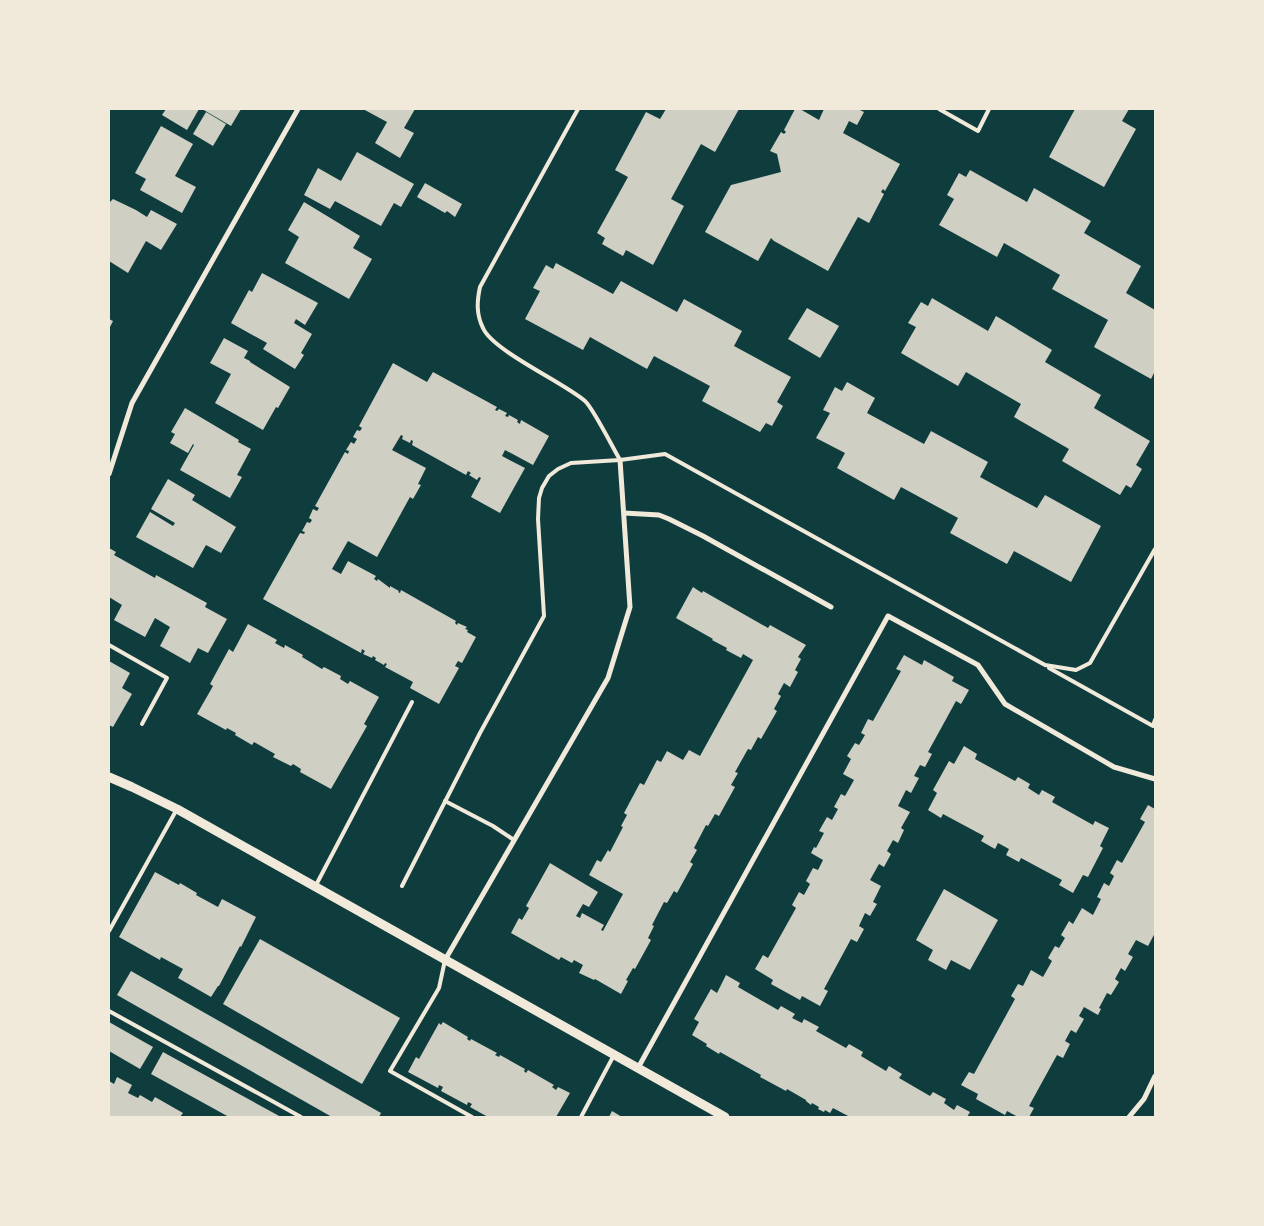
<svg xmlns="http://www.w3.org/2000/svg" width="1264" height="1226" font-family="'IBM Plex Sans',sans-serif">
  <style>
    .building { fill: #cfcfc3 }
    .lines { fill: none; stroke-linecap: round; stroke-linejoin: round }
    .service { stroke: #f1e9da; stroke-width: 4 }
    .minor { stroke: #f1e9da; stroke-width: 5 }
    .tertiary { stroke: #f1e9da; stroke-width: 9 }
  </style>
  <rect width="100%" height="100%" fill="#0f3d3e"/>
  <g class="building">
    <polygon points="166,109 199,109 187,130 162,115"/>
    <polygon points="202,109 241,109 231,126"/>
    <polygon points="363,109 415,109 404,128 414,133 400,158 375,143 387,122"/>
    <polygon points="666,109 739,109 715,152 701,144 671,199 684,206 653,265 626,250 623,256 602,244 605,238 597,233 628,177 615,170 646,112 660,119"/>
    <polygon points="795,109 800,109 819,120 824,109 858,109 864,112 857,125 849,121 843,133 900,164 885,191 883,189 881,192 884,194 869,223 858,217 828,271 774,241 771,238 758,261 705,232 731,185 781,172 777,154 770,151 781,132 784,134 786,132 784,130"/>
    <polygon points="1075,109 1129,109 1122,121 1136,129 1104,187 1049,157"/>
    <polygon points="206,112 226,124 213,146 193,134"/>
    <polygon points="161,126 193,144 175,176 196,187 182,213 140,190 146,179 135,173"/>
    <polygon points="357,152 414,184 401,207 394,203 381,226 335,201 330,209 304,195 318,168 341,181"/>
    <polygon points="970,170 1027,202 1034,188 1091,221 1084,233 1141,266 1126,293 1155,310 1155,371 1151,379 1094,347 1108,320 1052,289 1060,275 1004,243 997,257 939,225 954,199 947,195 959,173 966,177"/>
    <polygon points="425,183 462,204 455,217 447,211 445,213 417,197"/>
    <polygon points="113,199 136,210 147,217 151,210 177,224 161,250 146,241 128,273 109,261 109,203"/>
    <polygon points="304,202 360,236 353,248 372,259 349,299 285,263 299,237 288,230"/>
    <polygon points="556,263 613,294 621,281 677,312 684,299 742,331 734,346 791,377 777,402 783,406 772,426 766,423 760,432 702,401 710,386 654,356 647,369 590,337 583,350 525,319 540,291 533,288 546,265 553,269"/>
    <polygon points="262,273 318,303 305,325 296,319 294,323 312,334 301,353 304,355 295,369 263,349 267,343 231,323 249,290 252,292"/>
    <polygon points="932,298 988,331 996,316 1052,350 1045,362 1101,395 1094,408 1150,441 1136,465 1142,469 1131,488 1126,485 1120,495 1062,461 1069,449 1014,417 1021,404 966,372 958,386 901,353 916,327 908,323 921,302 928,306"/>
    <polygon points="807,308 839,326 820,358 788,339"/>
    <polygon points="109,319 113,321 109,329"/>
    <polygon points="224,338 248,351 244,358 250,361 250,362 290,387 278,408 276,407 263,430 215,403 231,374 210,363"/>
    <polygon points="393,363 427,382 433,372 497,407 495,410 497,411 499,409 507,413 505,416 508,417 509,415 518,420 517,422 520,424 521,420 549,436 533,465 505,450 502,456 525,468 500,513 471,497 481,478 479,477 477,480 469,475 471,473 468,471 466,475 412,445 413,441 411,440 410,443 402,439 403,436 401,435 392,450 426,468 418,484 421,485 413,499 410,497 377,557 348,541 332,569 341,574 348,561 376,576 374,579 377,581 378,579 390,588 390,586 399,591 398,592 400,593 401,590 456,621 455,623 457,625 458,623 467,627 465,629 468,630 467,632 476,637 462,663 458,661 455,666 459,668 439,704 410,688 413,682 385,667 387,664 385,663 384,665 375,660 376,658 373,656 372,658 363,654 365,651 362,649 361,653 263,599 300,533 304,534 305,532 302,531 307,522 310,523 312,520 309,518 313,509 317,511 319,508 315,506 345,452 348,454 349,451 346,450 351,442 354,444 357,439 353,437 357,430 360,431 362,428 359,426"/>
    <polygon points="847,382 875,398 867,413 924,444 931,431 988,462 980,477 1037,508 1045,495 1101,526 1071,582 1014,551 1007,564 950,533 958,518 901,487 894,500 837,468 845,453 816,438 830,413 823,410 835,387 842,391"/>
    <polygon points="185,408 239,440 238,442 251,449 237,475 242,477 230,498 180,470 194,445 193,444 188,453 170,443 175,434 171,432"/>
    <polygon points="168,479 195,495 192,500 236,527 221,553 206,545 193,568 136,537 150,512 173,526 175,523 151,509"/>
    <polygon points="109,548 116,552 114,555 155,578 156,575 207,603 205,607 227,619 208,653 198,648 190,663 160,646 170,627 155,618 145,637 114,620 122,605 109,597"/>
    <polygon points="693,587 702,593 703,591 768,628 770,625 806,645 798,657 801,659 795,670 798,672 790,687 784,683 778,694 781,696 774,709 777,711 761,739 758,737 751,750 748,749 735,772 738,773 731,785 735,787 719,816 715,814 708,826 706,825 694,848 697,850 690,862 693,864 677,893 674,891 667,903 664,902 652,925 654,926 648,938 651,940 635,969 633,968 626,980 628,981 621,994 595,979 594,980 579,973 583,965 574,960 572,963 561,957 559,960 511,933 519,918 522,920 529,908 526,906 550,863 598,892 589,907 583,904 576,916 580,918 582,913 604,925 601,930 603,931 623,894 589,875 597,860 601,862 608,850 610,852 623,827 621,826 627,815 624,813 640,783 644,785 657,760 661,762 667,751 683,760 689,750 700,756 753,660 743,654 741,658 726,650 727,648 712,640 713,639 676,618"/>
    <polygon points="248,624 277,640 275,643 284,648 285,645 303,655 302,657 322,669 324,667 341,676 340,679 348,684 350,681 379,697 364,724 367,726 331,789 300,772 301,769 293,764 291,766 273,757 275,754 254,742 252,745 235,735 236,733 227,728 226,730 197,714 213,686 210,684 229,649 233,652"/>
    <polygon points="904,655 922,665 924,660 954,677 952,681 969,690 961,704 956,701 928,752 932,754 925,767 920,765 914,776 919,778 911,793 906,790 898,806 910,812 901,828 904,830 898,843 893,840 887,851 891,854 884,867 879,864 870,880 881,886 873,902 877,904 870,916 865,913 859,926 864,929 857,942 851,939 824,989 828,991 820,1006 802,996 800,1000 771,984 773,980 755,969 763,955 768,958 796,908 792,905 799,892 804,895 810,884 806,881 813,868 818,870 823,860 811,853 814,847 816,848 824,833 819,831 827,817 832,820 838,809 834,807 841,794 845,796 854,780 843,774 851,759 847,756 855,743 859,745 865,735 861,733 868,719 873,721 901,671 896,669"/>
    <polygon points="109,661 130,673 122,688 132,694 113,727 109,725"/>
    <polygon points="964,746 977,754 975,759 1015,781 1018,777 1030,784 1028,788 1039,795 1042,790 1055,797 1052,802 1093,825 1095,821 1109,828 1100,846 1103,848 1088,877 1083,875 1073,893 1059,885 1062,880 1021,858 1019,862 1006,855 1009,849 998,843 995,849 981,841 984,836 943,814 941,818 928,810 937,793 933,790 949,761 954,764"/>
    <polygon points="1148,805 1155,809 1155,933 1148,946 1136,940 1128,954 1133,957 1125,971 1121,968 1115,979 1119,982 1111,995 1107,993 1099,1008 1101,1009 1098,1015 1084,1007 1079,1016 1084,1019 1076,1033 1071,1030 1065,1041 1070,1044 1063,1058 1057,1055 1029,1106 1034,1108 1029,1117 1018,1117 1007,1111 1005,1115 976,1099 978,1094 961,1085 969,1072 974,1074 1015,999 1011,996 1018,984 1023,986 1031,970 1043,977 1052,961 1048,958 1055,946 1059,948 1065,938 1061,935 1069,921 1073,924 1082,908 1093,915 1101,899 1097,897 1104,883 1109,886 1114,876 1110,873 1117,860 1122,863 1145,822 1140,819"/>
    <polygon points="155,872 179,885 180,883 197,893 196,895 218,907 222,899 256,917 241,947 240,946 219,986 218,986 211,997 178,978 183,969 161,957 160,960 119,937"/>
    <polygon points="944,889 998,920 970,970 951,960 946,970 928,960 933,950 916,940"/>
    <polygon points="260,939 400,1018 362,1084 223,1004"/>
    <polygon points="131,971 381,1113 379,1117 332,1117 117,995"/>
    <polygon points="726,975 740,983 738,987 778,1010 781,1006 795,1014 792,1018 802,1023 804,1019 819,1027 816,1031 846,1048 849,1044 863,1052 861,1056 886,1071 889,1066 902,1074 899,1078 930,1096 933,1092 946,1099 944,1103 954,1110 957,1105 970,1112 967,1117 850,1117 833,1108 830,1113 825,1110 824,1112 818,1109 819,1107 812,1103 811,1105 806,1101 806,1100 787,1089 786,1091 760,1077 761,1075 720,1052 719,1054 706,1046 707,1044 692,1035 699,1022 694,1019 711,989 717,993"/>
    <polygon points="109,1022 153,1047 140,1069 109,1051"/>
    <polygon points="443,1022 468,1037 467,1039 470,1041 471,1039 497,1053 495,1055 499,1057 500,1055 525,1069 524,1071 526,1073 528,1070 554,1085 552,1087 556,1090 558,1087 570,1093 556,1117 488,1117 470,1107 472,1104 468,1102 467,1105 441,1091 443,1087 439,1085 438,1088 408,1072 416,1057 419,1059 439,1023 441,1025"/>
    <polygon points="163,1052 281,1117 229,1117 151,1074"/>
    <polygon points="117,1077 132,1085 128,1093 138,1098 140,1095 152,1102 155,1097 183,1113 180,1117 109,1117 109,1081 114,1084"/>
    <polygon points="612,1111 622,1117 609,1117"/>
  </g>
  <g class="lines">
    <g class="service">
      <path d="M578 109 480 287C477 301 476 314 483 328 493 351 563 382 585 401 593 408 613 448 620 460"/>
      <polyline points="939,109 978,131 989,109"/>
      <polyline points="109,645 167,678 142,724"/>
      <polyline points="1049,668 1153,726 1155,720"/>
      <polyline points="445,801 493,826 514,840"/>
      <polyline points="402,886 480,733 544,616 538,519 539,498 542,488 549,476 558,469 571,463 620,460 665,454 1045,665 1076,670 1090,663 1155,549"/>
      <polyline points="315,887 412,702"/>
      <polyline points="109,931 177,809"/>
      <polyline points="445,960 439,988 390,1071 472,1117"/>
      <polyline points="109,1011 301,1117"/>
      <polyline points="581,1117 614,1055"/>
    </g>
    <g class="minor">
      <polyline points="109,474 132,403 298,109"/>
      <polyline points="624,513 659,515 669,519 703,536 831,607"/>
      <polyline points="445,960 608,678 630,607 620,460"/>
      <polyline points="638,1068 888,616 978,665 1005,704 1114,767 1155,779"/>
      <polyline points="1129,1117 1144,1099 1155,1076"/>
    </g>
    <polyline class="tertiary" points="109,777 132,787 177,809 725,1117"/>
  </g>
  <rect width="1264" height="1226" fill="none" stroke="#f1e9da" stroke-width="220"/>
</svg>
